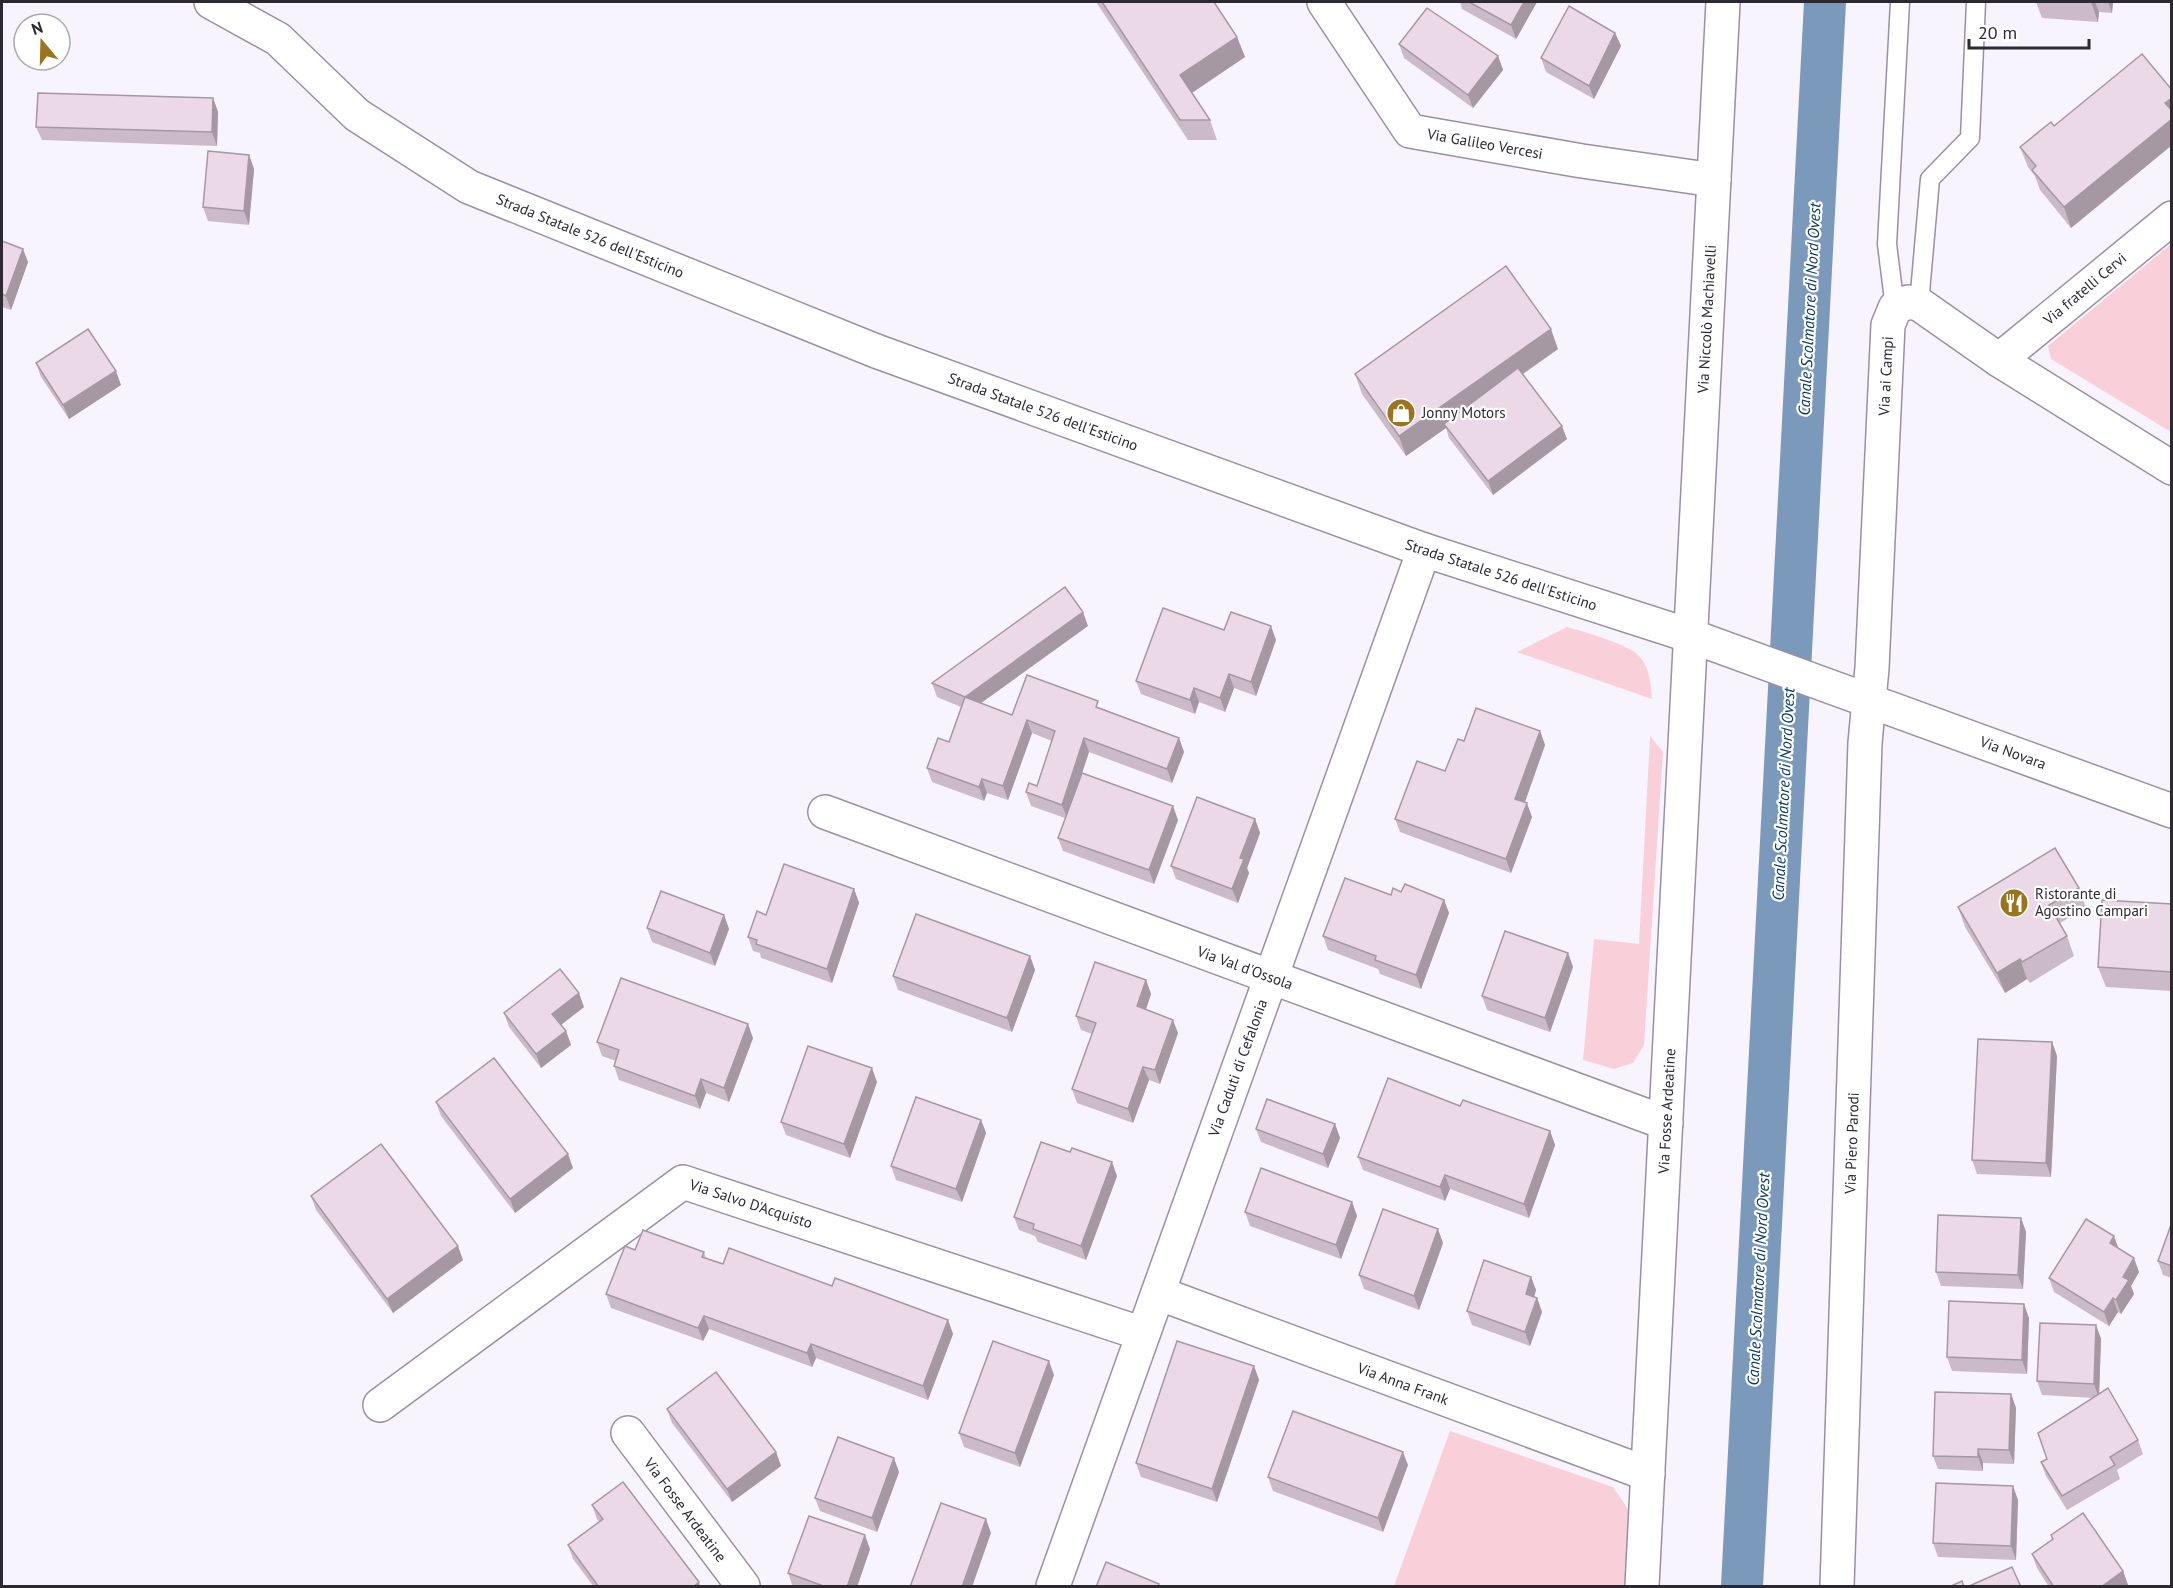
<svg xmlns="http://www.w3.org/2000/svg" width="2173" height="1588" font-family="'PT Sans',sans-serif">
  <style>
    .green { fill: #f9cfda }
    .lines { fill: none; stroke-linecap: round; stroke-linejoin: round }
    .canal { stroke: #7b99bb; stroke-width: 42 }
    .service-casing { stroke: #9990a3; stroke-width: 21 }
    .minor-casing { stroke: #9990a3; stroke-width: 36 }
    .tertiary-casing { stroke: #9990a3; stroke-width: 36 }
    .service { stroke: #fff; stroke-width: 18 }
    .minor { stroke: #fff; stroke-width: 33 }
    .tertiary { stroke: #fff; stroke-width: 33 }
    .wall { fill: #cbbbc8 }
    .shaded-wall { fill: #a598a2 }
    .building { fill: #ecd9e8; stroke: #a598a2; stroke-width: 1.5 }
    .labels { text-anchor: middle; stroke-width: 4.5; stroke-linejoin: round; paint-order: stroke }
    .street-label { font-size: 15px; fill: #2d2931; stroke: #fff }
    .poi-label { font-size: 15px; fill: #2d2931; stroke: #fff; text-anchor: start }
    .water-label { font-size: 16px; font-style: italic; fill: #083863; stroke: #fff }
  </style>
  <rect width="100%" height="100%" fill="#f8f4fd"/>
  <g class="green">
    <polygon points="2171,244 2171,432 2051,359 2048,346"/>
    <path d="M1567 627C1584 632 1630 644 1641 658 1650 669 1651 686 1652 699L1517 652Z"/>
    <polygon points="1650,736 1663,752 1644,1045 1633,1063 1614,1069 1583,1060 1594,939 1639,944"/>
    <polygon points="1450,1431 1613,1487 1628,1509 1629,1531 1625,1586 1394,1586"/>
  </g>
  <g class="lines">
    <polyline class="canal" points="1742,1586 1825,2"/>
    <g class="service-casing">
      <g id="service">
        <polyline points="1919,304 1930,179 1970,138 1976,2"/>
        <polyline points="1895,308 1887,244 1900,2"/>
      </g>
    </g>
    <g class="minor-casing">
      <g id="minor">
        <polyline points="1324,2 1410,131 1582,161 1714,180"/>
        <polyline points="1999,360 2172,218"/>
        <polyline points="825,812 1666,1123"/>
        <polyline points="1158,1293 1648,1474"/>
        <polyline points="380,1405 683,1182 1143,1334"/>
        <polyline points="628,1433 743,1586"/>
        <polyline points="1053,1586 1424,550"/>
        <polyline points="1642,1586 1723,2"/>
        <polyline points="1837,1586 1865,743 1872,668 1888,325 1895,308 1908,302 1919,304 1999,360 2172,468"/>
      </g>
    </g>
    <g class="tertiary-casing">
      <polyline id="tertiary" points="211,2 278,39 357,115 469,187 876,351 1424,550 1691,636 2172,811"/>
    </g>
    <use href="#service" class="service"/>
    <use href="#minor" class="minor"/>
    <use href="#tertiary" class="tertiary"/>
  </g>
  <g class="wall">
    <polygon points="1096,2 1214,2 1237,37 1245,57 1192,93 1210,120 1217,140 1188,140"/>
    <polygon points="1460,2 1537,2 1516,39 1462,9"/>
    <polygon points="2036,2 2113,2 2112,13 2099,12 2098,22 2042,18"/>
    <polygon points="1615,33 1621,46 1594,99 1546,72 1541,58"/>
    <polygon points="1399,44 1498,56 1503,70 1473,108 1404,58"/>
    <polygon points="2172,90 2172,145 2071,228 2040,190 2035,176 2028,167 2020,147 2054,126"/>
    <polygon points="213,98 218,112 217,146 42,140 36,127"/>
    <polygon points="249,155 254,169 249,225 208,221 203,207"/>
    <polygon points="2,241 28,262 11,310 2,307"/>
    <polygon points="1558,349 1523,374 1567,439 1493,495 1449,438 1446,428 1406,456 1362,394 1355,374"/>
    <polygon points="36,363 121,385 69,419 41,377"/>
    <polygon points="1088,626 981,703 1012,715 1101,708 1179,738 1184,752 1172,783 1089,752 1082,773 1178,820 1154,884 1063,851 1058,838 1065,818 1031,806 1026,792 1037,786 1052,741 1032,733 1008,800 987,793 984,801 932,782 927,768 949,742 961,707 937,697 932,683"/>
    <polygon points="1224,630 1276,640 1256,696 1234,688 1225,712 1199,702 1195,714 1141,694 1136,681"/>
    <polygon points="1540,731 1545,745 1525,802 1532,817 1511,873 1400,832 1395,819 1445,771 1464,741"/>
    <polygon points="1255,819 1260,833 1247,868 1249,873 1238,903 1176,879 1171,866"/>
    <polygon points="2079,888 2086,908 2060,923 2067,936 2074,956 2030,983 2027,979 2005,993 1965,927 1958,907"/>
    <polygon points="854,889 859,903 832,983 761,958 760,953 753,951 748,937 766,915"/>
    <polygon points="1401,892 1444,900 1449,913 1421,989 1380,974 1378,969 1328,950 1323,936 1391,895"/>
    <polygon points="2172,904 2172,991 2106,987 2098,967"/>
    <polygon points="724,915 729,929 715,966 652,942 647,928"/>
    <polygon points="1568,953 1573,967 1550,1032 1487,1010 1482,996"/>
    <polygon points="1030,956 1035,970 1012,1032 898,990 893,976"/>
    <polygon points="1146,980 1151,994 1146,1010 1178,1033 1160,1084 1149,1080 1133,1123 1077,1103 1072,1089 1092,1034 1081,1030 1076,1016"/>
    <polygon points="584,1007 561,1025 566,1031 571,1045 541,1068 509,1027 504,1013"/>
    <polygon points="753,1038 729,1102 706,1093 700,1109 619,1080 614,1066 616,1061 602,1056 597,1042"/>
    <polygon points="2052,1042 2057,1056 2051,1177 1977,1174 1972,1160"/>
    <polygon points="877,1082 850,1158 786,1135 781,1122"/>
    <polygon points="436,1102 573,1168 515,1213 441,1116"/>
    <polygon points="1460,1106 1550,1131 1555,1145 1529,1218 1450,1189 1445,1201 1363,1170 1358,1157"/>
    <polygon points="981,1120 986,1133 962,1202 896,1180 891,1166"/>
    <polygon points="1335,1124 1340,1138 1328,1168 1261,1142 1256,1129"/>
    <polygon points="1070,1152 1117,1176 1086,1260 1038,1242 1035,1236 1019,1230 1014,1217"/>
    <polygon points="311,1196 463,1260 393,1313 316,1210"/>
    <polygon points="1352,1202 1357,1216 1341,1259 1250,1226 1245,1212"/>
    <polygon points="2021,1218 2026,1232 2023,1289 1941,1286 1936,1272"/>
    <polygon points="2172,1222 2172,1278 2163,1275 2158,1261"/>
    <polygon points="1443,1243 1419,1310 1364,1289 1359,1275"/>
    <polygon points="2118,1248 2139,1272 2131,1286 2134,1294 2121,1314 2118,1312 2109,1326 2054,1292 2049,1278"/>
    <polygon points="635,1250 704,1252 706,1258 723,1264 832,1286 948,1320 953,1334 928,1400 816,1358 812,1367 709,1329 703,1341 611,1308 606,1294"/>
    <polygon points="1531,1277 1536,1290 1534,1297 1537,1298 1542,1312 1530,1346 1472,1325 1467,1311"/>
    <polygon points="2029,1318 2027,1374 1952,1371 1947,1357"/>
    <polygon points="2096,1325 2101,1339 2099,1394 2138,1440 2143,1454 2117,1470 2120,1479 2067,1510 2046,1476 2041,1462 2047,1459 2093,1398 2042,1395 2037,1381"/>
    <polygon points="1254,1366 1259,1380 1217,1502 1141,1477 1136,1463"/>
    <polygon points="1054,1375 1020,1467 964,1447 959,1433"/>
    <polygon points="2011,1394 2016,1408 2014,1464 1983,1463 1983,1471 1938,1469 1933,1456"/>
    <polygon points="667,1409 776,1452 781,1466 732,1502 672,1423"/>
    <polygon points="1408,1465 1383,1532 1273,1491 1268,1477"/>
    <polygon points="899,1472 877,1532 820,1511 815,1498"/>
    <polygon points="2018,1500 2016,1560 1938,1557 1933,1543"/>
    <polygon points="592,1505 700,1587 594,1587 573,1559 568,1545 599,1522 597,1519"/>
    <polygon points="2051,1535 2123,1571 2128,1585 2126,1587 2049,1587 2037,1568 2032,1554 2052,1540"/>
    <polygon points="870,1549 857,1587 793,1587 788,1573"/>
  </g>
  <g class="shaded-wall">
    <polygon points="1524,2 1537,2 1516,39 1511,25"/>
    <polygon points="2091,2 2095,2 2099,12 2098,22"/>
    <polygon points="2108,2 2113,2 2112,13"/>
    <polygon points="1615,33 1621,46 1594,99 1589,86"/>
    <polygon points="1237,37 1245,57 1187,96 1180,75"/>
    <polygon points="1498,56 1503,70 1473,108 1468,95"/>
    <polygon points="213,98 218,112 217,146 212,132"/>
    <polygon points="2172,98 2172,145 2071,228 2064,207 2165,103"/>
    <polygon points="249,155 254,169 249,225 244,211"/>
    <polygon points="23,249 28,262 11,310 6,296"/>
    <polygon points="1551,329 1558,349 1447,427 1444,424 1446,428 1406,456 1399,436"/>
    <polygon points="116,371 121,385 69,419 63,405"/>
    <polygon points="1562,426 1567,439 1493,495 1488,481"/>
    <polygon points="1083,612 1088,626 970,711 965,697"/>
    <polygon points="1271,626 1276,640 1256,696 1251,682"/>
    <polygon points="1229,674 1234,688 1225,712 1220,698"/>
    <polygon points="1194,688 1199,702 1195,714 1190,700"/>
    <polygon points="1027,720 1032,733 1008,800 1003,786"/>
    <polygon points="1540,731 1545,745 1521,813 1515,799"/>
    <polygon points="1084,738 1089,752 1067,818 1062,805"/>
    <polygon points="1179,738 1184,752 1172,783 1167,769"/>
    <polygon points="982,779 987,793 984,801 979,787"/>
    <polygon points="1527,803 1532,817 1511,873 1506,859"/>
    <polygon points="1173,806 1178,820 1154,884 1149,870"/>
    <polygon points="1255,819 1260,833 1247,868 1249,873 1238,903 1232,889 1240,858"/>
    <polygon points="854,889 859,903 832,983 827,969"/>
    <polygon points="1444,900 1449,913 1421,989 1416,975"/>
    <polygon points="724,915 729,929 715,966 710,953"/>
    <polygon points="1568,953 1573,967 1550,1032 1545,1018"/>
    <polygon points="1030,956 1035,970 1012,1032 1007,1018"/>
    <polygon points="2020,959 2027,979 2005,993 1997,973"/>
    <polygon points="1146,980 1151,994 1142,1020 1137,1006"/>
    <polygon points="579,993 584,1007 557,1028 552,1014"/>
    <polygon points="1173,1020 1178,1033 1160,1084 1155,1070"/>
    <polygon points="748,1024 753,1038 729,1102 724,1088"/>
    <polygon points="566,1031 571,1045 541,1068 536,1054"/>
    <polygon points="2052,1042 2057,1056 2051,1177 2046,1163"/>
    <polygon points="1143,1067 1149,1080 1133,1123 1128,1109"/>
    <polygon points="872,1068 877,1082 850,1158 844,1144"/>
    <polygon points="701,1079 706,1093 700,1109 695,1096"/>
    <polygon points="981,1120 986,1133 962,1202 956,1189"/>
    <polygon points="1335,1124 1340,1138 1328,1168 1323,1154"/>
    <polygon points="1550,1131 1555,1145 1529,1218 1524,1204"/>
    <polygon points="568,1154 573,1168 515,1213 510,1199"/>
    <polygon points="1112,1162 1117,1176 1086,1260 1081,1246"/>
    <polygon points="1445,1175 1450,1189 1445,1201 1440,1187"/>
    <polygon points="1352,1202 1357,1216 1341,1259 1336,1245"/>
    <polygon points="2021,1218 2026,1232 2023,1289 2018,1275"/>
    <polygon points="1438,1229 1443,1243 1419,1310 1414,1296"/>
    <polygon points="2114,1236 2119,1250 2110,1243"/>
    <polygon points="458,1246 463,1260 393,1313 387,1299"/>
    <polygon points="2134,1258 2139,1272 2131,1286 2134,1294 2121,1314 2116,1300 2123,1277"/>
    <polygon points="1531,1277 1536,1290 1531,1308 1526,1294"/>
    <polygon points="1537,1298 1542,1312 1530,1346 1525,1332"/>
    <polygon points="2113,1298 2118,1312 2109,1326 2104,1312"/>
    <polygon points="2024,1304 2029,1318 2027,1374 2022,1360"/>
    <polygon points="704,1316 709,1329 703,1341 698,1328"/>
    <polygon points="948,1320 953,1334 928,1400 923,1386"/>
    <polygon points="2096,1325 2101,1339 2099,1398 2094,1384"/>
    <polygon points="811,1344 816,1358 812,1367 807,1353"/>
    <polygon points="1049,1361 1054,1375 1020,1467 1015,1453"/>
    <polygon points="1254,1366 1259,1380 1217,1502 1212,1489"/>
    <polygon points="2011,1394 2016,1408 2014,1464 2009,1450"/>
    <polygon points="1978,1449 1983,1463 1983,1471 1978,1457"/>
    <polygon points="776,1452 781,1466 732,1502 727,1489"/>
    <polygon points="1403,1452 1408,1465 1383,1532 1378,1518"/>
    <polygon points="894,1458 899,1472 877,1532 872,1518"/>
    <polygon points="2013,1486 2018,1500 2016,1560 2011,1546"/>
    <polygon points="986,1519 991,1533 972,1587 962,1587"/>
    <polygon points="865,1535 870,1549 857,1587 847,1587"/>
    <polygon points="2123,1571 2128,1585 2126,1587 2101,1587"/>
    <polygon points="699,1582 700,1587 693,1587"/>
  </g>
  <g class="building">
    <polygon points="1102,2 1214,2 1237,37 1180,75 1210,120 1180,120"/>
    <polygon points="1469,2 1524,2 1511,25"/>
    <polygon points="1569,6 1615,33 1589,86 1541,58"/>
    <polygon points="1427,8 1498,56 1468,95 1399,44"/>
    <polygon points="2142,54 2172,90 2172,98 2165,103 2172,111 2172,119 2064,207 2032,170 2036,166 2020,147 2051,122 2054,126"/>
    <polygon points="38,93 213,98 212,132 36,127"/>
    <polygon points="208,151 249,155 244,211 203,207"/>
    <polygon points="2,241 23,249 6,296 2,294"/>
    <polygon points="1506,266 1551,329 1399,436 1355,374"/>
    <polygon points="88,329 116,371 63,405 36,363"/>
    <polygon points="1518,368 1562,426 1488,481 1444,424"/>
    <polygon points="1065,587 1083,612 965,697 932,683"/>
    <polygon points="1163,608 1224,630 1231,612 1271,626 1251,682 1229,674 1220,698 1194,688 1190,700 1136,681"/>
    <polygon points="1027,675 1098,701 1096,707 1179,738 1167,769 1084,738 1062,805 1026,792 1029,783 1037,786 1055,731 1027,720 1003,786 982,779 979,787 927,768 938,738 949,742 965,697 1012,715"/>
    <polygon points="1476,708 1540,731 1515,799 1527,803 1506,859 1395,819 1417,761 1445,771 1458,739 1464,741"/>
    <polygon points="1082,773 1173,806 1149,870 1058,838"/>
    <polygon points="1197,797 1255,819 1240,858 1244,859 1232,889 1171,866"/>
    <polygon points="2055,848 2079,888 2049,905 2067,936 2022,962 2020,959 1997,973 1958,907"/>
    <polygon points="784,864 854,889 827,969 756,944 757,940 748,937 757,911 766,915"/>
    <polygon points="1345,878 1391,895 1393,888 1401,892 1405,884 1444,900 1416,975 1375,960 1376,956 1323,936"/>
    <polygon points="661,891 724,915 710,953 647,928"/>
    <polygon points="2102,900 2172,904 2172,972 2098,967"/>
    <polygon points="916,914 1030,956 1007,1018 893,976"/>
    <polygon points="1505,931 1568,953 1545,1018 1482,996"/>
    <polygon points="1095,962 1146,980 1137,1006 1173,1020 1155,1070 1143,1067 1128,1109 1072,1089 1096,1023 1076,1016"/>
    <polygon points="560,969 579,993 552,1014 566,1031 536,1054 504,1013"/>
    <polygon points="621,978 748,1024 724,1088 701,1079 695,1096 614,1066 619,1050 597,1042"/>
    <polygon points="1978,1039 2052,1042 2046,1163 1972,1160"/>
    <polygon points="808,1046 872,1068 844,1144 781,1122"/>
    <polygon points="494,1058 568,1154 510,1199 436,1102"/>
    <polygon points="1388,1078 1460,1106 1463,1100 1550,1131 1524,1204 1445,1175 1440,1187 1358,1157"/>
    <polygon points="916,1097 981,1120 956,1189 891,1166"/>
    <polygon points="1267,1099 1335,1124 1323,1154 1256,1129"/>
    <polygon points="1041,1142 1070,1152 1072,1148 1112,1162 1081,1246 1033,1229 1034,1224 1014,1217"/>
    <polygon points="381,1144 458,1246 387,1299 311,1196"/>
    <polygon points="1261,1168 1352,1202 1336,1245 1245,1212"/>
    <polygon points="1383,1209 1438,1229 1414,1296 1359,1275"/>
    <polygon points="1938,1215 2021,1218 2018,1275 1936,1272"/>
    <polygon points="2086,1219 2114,1236 2110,1243 2134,1258 2123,1277 2129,1280 2116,1300 2113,1298 2104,1312 2049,1278"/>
    <polygon points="2172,1222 2172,1266 2158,1261"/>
    <polygon points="643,1230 704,1252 702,1257 723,1264 729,1248 832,1286 835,1278 948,1320 923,1386 811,1344 807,1353 704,1316 698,1328 606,1294 625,1246 635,1250"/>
    <polygon points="1484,1260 1531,1277 1526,1294 1537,1298 1525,1332 1467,1311"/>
    <polygon points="1949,1301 2024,1304 2022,1360 1947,1357"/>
    <polygon points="2040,1323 2096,1325 2094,1384 2037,1381"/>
    <polygon points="993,1341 1049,1361 1015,1453 959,1433"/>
    <polygon points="1177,1341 1254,1366 1212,1489 1136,1463"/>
    <polygon points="716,1372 776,1452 727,1489 667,1409"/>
    <polygon points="2108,1388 2138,1440 2110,1457 2115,1465 2062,1496 2041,1462 2047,1459 2038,1433"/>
    <polygon points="1935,1392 2011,1394 2009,1450 1978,1449 1978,1457 1933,1456"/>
    <polygon points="1293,1411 1403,1452 1378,1518 1268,1477"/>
    <polygon points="838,1437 894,1458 872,1518 815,1498"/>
    <polygon points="623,1482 699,1582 693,1587 599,1587 568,1545 603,1519 592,1505"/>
    <polygon points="1936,1483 2013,1486 2011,1546 1933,1543"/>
    <polygon points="941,1503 986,1519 962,1587 910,1587"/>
    <polygon points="2083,1513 2123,1571 2101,1587 2054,1587 2032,1554 2053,1539 2051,1535"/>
    <polygon points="809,1516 865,1535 847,1587 826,1587 788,1573"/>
    <polygon points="1106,1562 1159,1584 1158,1587 1096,1587"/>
    <polygon points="2012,1567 2021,1587 1967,1587"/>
    <polygon points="1962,1581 1964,1587 1949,1587"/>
  </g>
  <defs>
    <g id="shop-disc" transform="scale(1.5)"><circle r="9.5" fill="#9a741f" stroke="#fff"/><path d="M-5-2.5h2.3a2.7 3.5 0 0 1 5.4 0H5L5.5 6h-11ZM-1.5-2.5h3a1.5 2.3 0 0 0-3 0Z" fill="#fff"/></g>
    <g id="restaurant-disc" transform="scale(1.5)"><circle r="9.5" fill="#9a741f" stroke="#fff"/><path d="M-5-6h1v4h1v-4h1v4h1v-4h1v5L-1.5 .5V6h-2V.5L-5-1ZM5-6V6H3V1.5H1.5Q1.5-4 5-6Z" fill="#fff"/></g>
  </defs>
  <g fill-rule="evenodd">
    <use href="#shop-disc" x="1401" y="413"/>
    <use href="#restaurant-disc" x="2014" y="903"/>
  </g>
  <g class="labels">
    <g class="street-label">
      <text transform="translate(1485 144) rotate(10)" y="5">Via Galileo Vercesi</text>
      <text transform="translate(590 236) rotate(22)" y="5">Strada Statale 526 dell'Esticino</text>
      <text transform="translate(2085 289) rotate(-40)" y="5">Via fratelli Cervi</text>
      <text transform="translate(1707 319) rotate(-87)" y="5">Via Niccolò Machiavelli</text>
      <text transform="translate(1886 376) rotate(-87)" y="5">Via ai Campi</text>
      <text transform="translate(1043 412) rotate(20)" y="5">Strada Statale 526 dell'Esticino</text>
      <text transform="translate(1501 575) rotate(18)" y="5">Strada Statale 526 dell'Esticino</text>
      <text transform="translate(2013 753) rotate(20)" y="5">Via Novara</text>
      <text transform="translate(1245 968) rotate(20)" y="5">Via Val d'Ossola</text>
      <text transform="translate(1238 1068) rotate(-70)" y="5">Via Caduti di Cefalonia</text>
      <text transform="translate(1667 1111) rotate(-87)" y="5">Via Fosse Ardeatine</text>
      <text transform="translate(1852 1143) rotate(-88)" y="5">Via Piero Parodi</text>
      <text transform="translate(751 1204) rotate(18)" y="5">Via Salvo D'Acquisto</text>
      <text transform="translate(1403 1384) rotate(20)" y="5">Via Anna Frank</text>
      <text transform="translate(685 1510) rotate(53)" y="5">Via Fosse Ardeatine</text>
    </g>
    <g class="poi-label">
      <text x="1422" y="418">Jonny Motors</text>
      <text x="2035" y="899">Ristorante di<tspan x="2035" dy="17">Agostino Campari</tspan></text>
    </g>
    <g class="water-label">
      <text transform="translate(1809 309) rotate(-87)" y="6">Canale Scolmatore di Nord Ovest</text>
      <text transform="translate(1783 794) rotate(-87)" y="6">Canale Scolmatore di Nord Ovest</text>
      <text transform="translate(1758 1279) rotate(-87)" y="6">Canale Scolmatore di Nord Ovest</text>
    </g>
  </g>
  <rect width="2173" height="1588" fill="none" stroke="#2d2931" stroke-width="6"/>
  <g transform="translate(42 42) rotate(341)"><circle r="28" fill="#ffffff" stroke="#aba9ad" stroke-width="1.5"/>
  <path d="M0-4.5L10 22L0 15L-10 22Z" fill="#9a741f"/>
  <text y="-9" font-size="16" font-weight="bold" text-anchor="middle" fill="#2d2931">N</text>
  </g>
  <path d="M1969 39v9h120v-9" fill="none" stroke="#2d2931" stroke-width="3"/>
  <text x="1978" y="39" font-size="18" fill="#2d2931" stroke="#ffffff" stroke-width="4.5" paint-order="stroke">20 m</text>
</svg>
